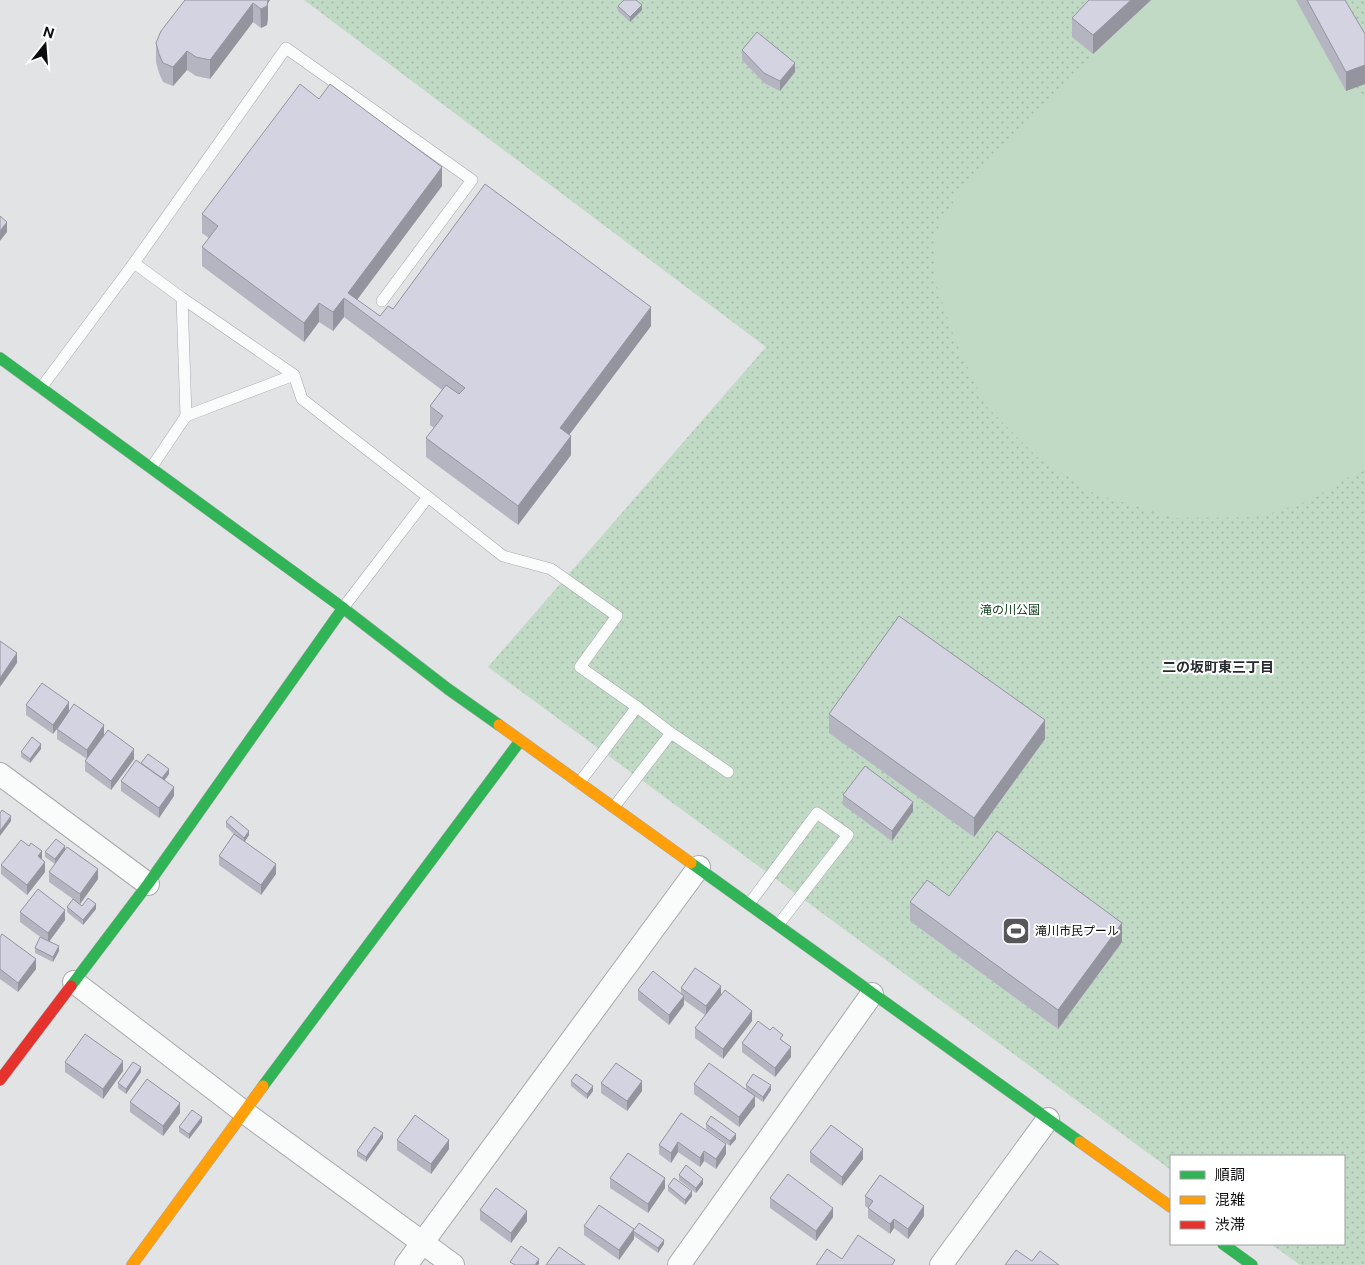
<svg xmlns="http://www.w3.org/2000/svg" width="1365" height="1265" font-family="'Public Sans','Noto Sans JP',sans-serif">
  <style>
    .park { fill: url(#park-dots) }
    .pitch { fill: #c1dac6 }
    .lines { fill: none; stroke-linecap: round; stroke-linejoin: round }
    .lane-casing { stroke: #a8a9ab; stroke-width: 12 }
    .street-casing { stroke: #a8a9ab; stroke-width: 24 }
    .fast-casing { stroke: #a8a9ab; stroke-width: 12 }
    .slow-casing { stroke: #a8a9ab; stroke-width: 12 }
    .jam-casing { stroke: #a8a9ab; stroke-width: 12 }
    .lane { stroke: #fafbfb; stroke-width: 11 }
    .street { stroke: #fafbfb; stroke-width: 22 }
    .fast { stroke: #30b455; stroke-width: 11 }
    .slow { stroke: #ff9f0a; stroke-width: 11 }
    .jam { stroke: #e5322d; stroke-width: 11 }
    .wall { fill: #b5b5c2 }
    .shaded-wall { fill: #94949e }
    .building { fill: #d3d3e2; stroke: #94949e }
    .labels { text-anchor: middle; stroke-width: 4; stroke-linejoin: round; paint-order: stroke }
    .park-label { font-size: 12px; fill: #10401c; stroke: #fff }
    .poi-label { font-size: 12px; fill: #0b0c0d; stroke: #fff; text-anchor: start }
    .neighbourhood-label { font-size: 14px; font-weight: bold; fill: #282b2e; stroke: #fff }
  </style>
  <defs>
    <pattern id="park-dots" width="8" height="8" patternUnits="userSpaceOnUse" patternTransform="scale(1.25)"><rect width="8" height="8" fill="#c1dac6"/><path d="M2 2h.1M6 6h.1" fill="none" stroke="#a4baa9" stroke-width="1.8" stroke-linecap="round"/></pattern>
  </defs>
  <rect width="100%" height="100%" fill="#e1e3e5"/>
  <polygon class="park" points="304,0 1365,0 1365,1265 1300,1265 1271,1244 1344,1244 1344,1156 1171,1156 1171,1170 488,667 766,347"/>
  <polygon class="pitch" points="1152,0 1305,0 1365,101 1365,467 1313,499 1260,517 1176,518 1095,494 1037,457 987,407 956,343 936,284 934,235 958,195"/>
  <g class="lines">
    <g class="lane-casing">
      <g id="lane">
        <polyline points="41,388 134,263"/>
        <polyline points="186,416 294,375"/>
        <polyline points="151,468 186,416 182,298"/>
        <polyline points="428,497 503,556 551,569 617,616 580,667 637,707"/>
        <polyline points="343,608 428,497 302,399 294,375 182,298 134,263 286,48 472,180 382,301"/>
        <polyline points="671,733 728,772"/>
        <polyline points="579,783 637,707 671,733 614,807"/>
        <polyline points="749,904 817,813 848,835 778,925"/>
      </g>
    </g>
    <g class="street-casing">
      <g id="street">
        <polyline points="0,774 148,884"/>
        <polyline points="74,982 244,1112 453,1265"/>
        <polyline points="406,1265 699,867"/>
        <polyline points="679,1265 872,994"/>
        <polyline points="941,1265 1048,1119"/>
      </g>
    </g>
    <g class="fast-casing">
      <g id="fast">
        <polyline points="0,358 343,608 448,689 499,725"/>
        <polyline points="691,863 1080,1142"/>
        <polyline points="71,986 148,884 343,608"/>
        <polyline points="263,1086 520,741"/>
        <polyline points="1223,1244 1252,1265"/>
      </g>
    </g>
    <g class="slow-casing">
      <g id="slow">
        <polyline points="499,725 691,863"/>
        <polyline points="1080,1142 1171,1207"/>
        <polyline points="132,1265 263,1086"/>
      </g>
    </g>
    <g class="jam-casing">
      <polyline id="jam" points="0,1080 71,986"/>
    </g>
    <use href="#lane" class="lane"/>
    <use href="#street" class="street"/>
    <use href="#fast" class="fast"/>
    <use href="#slow" class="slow"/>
    <use href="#jam" class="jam"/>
  </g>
  <g class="wall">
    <polygon points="185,0 270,0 268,3 268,18 267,25 261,28 253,22 210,79 196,76 187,70 173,86 163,82 159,73 156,62 156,43"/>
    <polygon points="1089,0 1151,0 1093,54 1072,37 1072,18"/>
    <polygon points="1296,0 1345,0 1365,34 1365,84 1346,91"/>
    <polygon points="618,6 642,10 630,22 618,11"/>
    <polygon points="742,50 795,72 780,91 764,83 742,60"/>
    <polygon points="319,99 442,186 357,300 380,316 393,309 651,326 569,435 571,455 518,525 426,457 426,438 434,428 430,425 430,406 442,390 344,317 333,331 319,322 304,342 202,266 202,247 209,238 202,233 202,214"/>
    <polygon points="26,705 69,711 104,735 96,747 134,759 111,790 85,771 85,761 87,759 57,739 57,729 53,734 26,715"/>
    <polygon points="829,714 1045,739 974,837 829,733"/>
    <polygon points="41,749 30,763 21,757 21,752"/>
    <polygon points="169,774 165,780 174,796 159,818 121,791 121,781"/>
    <polygon points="843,795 913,811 892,841 843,805"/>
    <polygon points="226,822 249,835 244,842 276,874 261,895 219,865 219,856 234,834 226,827"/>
    <polygon points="65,850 98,879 80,904 82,906 96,909 83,925 67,912 67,907 73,899 49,882 49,872 55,864 45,857 45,852"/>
    <polygon points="42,859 45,872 27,895 1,874 1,865"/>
    <polygon points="949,896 1122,942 1058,1029 910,921 910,902"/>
    <polygon points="20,912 65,920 49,942 59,951 53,962 35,953 35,948 43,939 20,922"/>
    <polygon points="0,937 36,969 18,992 0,979"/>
    <polygon points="681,988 721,995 752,1021 723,1059 695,1038 695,1028 705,1015 684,1000 684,1005 669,1025 638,1000 638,990 681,993"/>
    <polygon points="770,1030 783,1041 791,1057 775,1077 742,1052 742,1043"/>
    <polygon points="65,1062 123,1071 103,1099 65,1072"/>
    <polygon points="141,1072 126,1094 118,1088 118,1083"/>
    <polygon points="571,1081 593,1091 587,1099 571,1086"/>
    <polygon points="601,1083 642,1091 627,1111 601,1093"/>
    <polygon points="694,1084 746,1089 746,1085 771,1090 763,1102 751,1094 755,1106 739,1127 694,1094"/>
    <polygon points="130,1102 180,1113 163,1136 130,1112"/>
    <polygon points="681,1113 726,1154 716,1169 704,1161 700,1167 678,1152 671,1163 659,1154 659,1145"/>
    <polygon points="202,1122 189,1139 179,1132 179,1127"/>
    <polygon points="706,1124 736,1139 730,1146 706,1129"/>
    <polygon points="383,1138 366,1162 357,1156 357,1151"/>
    <polygon points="397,1140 449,1149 431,1174 397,1150"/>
    <polygon points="810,1152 863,1159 842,1186 810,1162"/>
    <polygon points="679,1175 703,1184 696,1193 679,1180"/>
    <polygon points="610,1178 665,1188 648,1213 610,1188"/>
    <polygon points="668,1186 692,1196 685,1205 668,1191"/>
    <polygon points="865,1196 924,1216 908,1239 894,1228 890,1234 868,1218 868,1208 865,1206"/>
    <polygon points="770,1198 833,1217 816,1241 770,1208"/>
    <polygon points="480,1210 527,1221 511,1243 480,1220"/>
    <polygon points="584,1226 634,1229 664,1244 658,1253 634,1236 634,1239 619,1260 584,1235"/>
  </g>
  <g class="shaded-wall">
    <polygon points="260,0 270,0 268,3 268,18 267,25 261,28"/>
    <polygon points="1131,0 1151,0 1093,54 1093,35"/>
    <polygon points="253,3 253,22 210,79 210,60"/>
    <polygon points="642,5 642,10 630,22 630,17"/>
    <polygon points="187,51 187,70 173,86 173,67"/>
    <polygon points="795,63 795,72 780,91 780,81"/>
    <polygon points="1365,65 1365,84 1346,91 1346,72"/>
    <polygon points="442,167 442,186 353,305 348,293"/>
    <polygon points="7,222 7,232 0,241 0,231"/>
    <polygon points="344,298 344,317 333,331 333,312"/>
    <polygon points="319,303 319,322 304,342 304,323"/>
    <polygon points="651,307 651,326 560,447 560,428"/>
    <polygon points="571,436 571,455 518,525 518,506"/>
    <polygon points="17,653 17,663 0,687 0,678"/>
    <polygon points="69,702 69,712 53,734 53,725"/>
    <polygon points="1045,720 1045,739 974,837 974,818"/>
    <polygon points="104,725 104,735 87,760 87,750"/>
    <polygon points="41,744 41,749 30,763 30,759"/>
    <polygon points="134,749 134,759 111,790 111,781"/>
    <polygon points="169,769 169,774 162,783 162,778"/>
    <polygon points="174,787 174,796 159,818 159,808"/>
    <polygon points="913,802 913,811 892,841 892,831"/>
    <polygon points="11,816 11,821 0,836 0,831"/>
    <polygon points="249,831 249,835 244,843 244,838"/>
    <polygon points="65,846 65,851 55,864 55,859"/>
    <polygon points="42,851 42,861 38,856"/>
    <polygon points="45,862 45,872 27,895 27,885"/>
    <polygon points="276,864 276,874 261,895 261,885"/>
    <polygon points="98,869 98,879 80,904 80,894"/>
    <polygon points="96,904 96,909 83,925 83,920"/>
    <polygon points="65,910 65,920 48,943 48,933"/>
    <polygon points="1122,923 1122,942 1058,1029 1058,1010"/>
    <polygon points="59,946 59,951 53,962 53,957"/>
    <polygon points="36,959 36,969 18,992 18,983"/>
    <polygon points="721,986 721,996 706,1016 706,1006"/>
    <polygon points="684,996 684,1005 669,1025 669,1015"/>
    <polygon points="752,1011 752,1021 723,1059 723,1049"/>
    <polygon points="791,1047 791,1057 775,1077 775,1068"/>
    <polygon points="123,1061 123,1071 103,1099 103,1089"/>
    <polygon points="141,1067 141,1072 126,1094 126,1089"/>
    <polygon points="642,1081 642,1091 627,1111 627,1101"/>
    <polygon points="771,1085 771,1090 763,1102 763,1097"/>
    <polygon points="593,1086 593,1091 587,1099 587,1094"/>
    <polygon points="755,1096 755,1106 739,1127 739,1117"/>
    <polygon points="180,1103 180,1113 163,1136 163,1126"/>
    <polygon points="202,1117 202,1122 189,1139 189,1134"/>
    <polygon points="383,1133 383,1138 366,1162 366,1157"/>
    <polygon points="736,1134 736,1139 730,1146 730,1141"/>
    <polygon points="449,1140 449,1149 431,1174 431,1164"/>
    <polygon points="678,1142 678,1152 671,1163 671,1153"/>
    <polygon points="726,1144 726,1154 716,1169 716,1159"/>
    <polygon points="863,1149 863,1159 842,1186 842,1177"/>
    <polygon points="704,1151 704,1161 700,1167 700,1158"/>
    <polygon points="665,1178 665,1188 648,1213 648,1204"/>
    <polygon points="703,1179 703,1184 696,1193 696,1188"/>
    <polygon points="692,1191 692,1196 685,1205 685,1200"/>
    <polygon points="924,1206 924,1216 908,1239 908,1229"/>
    <polygon points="833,1208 833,1217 816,1241 816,1231"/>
    <polygon points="527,1211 527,1221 511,1243 511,1233"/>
    <polygon points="894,1219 894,1228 890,1234 890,1224"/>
    <polygon points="634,1229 634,1239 619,1260 619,1250"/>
    <polygon points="664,1240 664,1244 658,1253 658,1248"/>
    <polygon points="539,1259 539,1264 538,1265 535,1265"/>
  </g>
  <g class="building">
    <polygon points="185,0 268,0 267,6 261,9 253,3 210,60 196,57 187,51 173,67 163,63 159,54 156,43 161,31"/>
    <polygon points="624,0 636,0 642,5 630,17 618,6"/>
    <polygon points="1089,0 1131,0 1093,35 1072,18"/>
    <polygon points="1307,0 1345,0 1365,34 1365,65 1346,72"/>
    <polygon points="757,32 795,63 780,81 764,73 742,50"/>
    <polygon points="300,84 319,99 330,84 442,167 348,293 380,316 388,306 393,309 485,184 651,307 560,428 571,436 518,506 426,438 443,416 430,406 446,385 459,394 465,388 344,298 333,312 319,303 304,323 202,247 218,226 202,214"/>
    <polygon points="0,216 7,222 0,231"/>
    <polygon points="899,616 1045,720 974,818 829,714"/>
    <polygon points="0,641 17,653 0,678"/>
    <polygon points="42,683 69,702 53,725 26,705"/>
    <polygon points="74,704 104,725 87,750 57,729"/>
    <polygon points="108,730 134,749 111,781 85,761"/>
    <polygon points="32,737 41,744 30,759 21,752"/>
    <polygon points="148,754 169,769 162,778 141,763"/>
    <polygon points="136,760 174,787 159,808 121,781"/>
    <polygon points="865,766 913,802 892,831 843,795"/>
    <polygon points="2,810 11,816 0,831 0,813"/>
    <polygon points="231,816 249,831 244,838 226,822"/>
    <polygon points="997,831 1122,923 1058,1010 910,902 927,880 949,896"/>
    <polygon points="234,834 276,864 261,885 219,856"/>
    <polygon points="56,839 65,846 55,859 45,852"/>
    <polygon points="21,840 29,846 31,843 42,851 38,856 45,862 27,885 1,865"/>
    <polygon points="67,847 98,869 80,894 49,872"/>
    <polygon points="38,889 65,910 48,933 20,912"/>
    <polygon points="88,898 96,904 83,920 67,907 73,899 82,906"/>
    <polygon points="2,934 36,959 18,983 0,969 0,937"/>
    <polygon points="40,937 59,946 53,957 35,948"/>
    <polygon points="695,968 721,986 706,1006 681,988"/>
    <polygon points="653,971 684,996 669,1015 638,990"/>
    <polygon points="725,990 752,1011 723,1049 695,1028"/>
    <polygon points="758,1021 770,1030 773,1027 783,1035 780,1039 791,1047 775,1068 742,1043"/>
    <polygon points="85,1034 123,1061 103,1089 65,1062"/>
    <polygon points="133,1062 141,1067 126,1089 118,1083"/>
    <polygon points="616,1063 642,1081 627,1101 601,1083"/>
    <polygon points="709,1063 755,1096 739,1117 694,1084"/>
    <polygon points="576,1074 593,1086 587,1094 571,1081"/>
    <polygon points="753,1074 771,1085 763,1097 746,1085"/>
    <polygon points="147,1079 180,1103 163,1126 130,1102"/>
    <polygon points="192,1110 202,1117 189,1134 179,1127"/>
    <polygon points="681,1113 726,1144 716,1159 704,1151 700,1158 678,1142 671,1153 659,1145"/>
    <polygon points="415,1115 449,1140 431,1164 397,1140"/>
    <polygon points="711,1116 736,1134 730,1141 706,1124"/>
    <polygon points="831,1125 863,1149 842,1177 810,1152"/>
    <polygon points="374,1127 383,1133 366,1157 357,1151"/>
    <polygon points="628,1153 665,1178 648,1204 610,1178"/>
    <polygon points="686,1165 703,1179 696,1188 679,1175"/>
    <polygon points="788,1174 833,1208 816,1231 770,1198"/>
    <polygon points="880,1175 924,1206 908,1229 894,1219 890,1224 868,1208 873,1201 865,1196"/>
    <polygon points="674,1178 692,1191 685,1200 668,1186"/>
    <polygon points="496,1188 527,1211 511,1233 480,1210"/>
    <polygon points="599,1205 634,1229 619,1250 584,1226"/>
    <polygon points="639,1223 664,1240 658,1248 633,1231"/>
    <polygon points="858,1235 895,1260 892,1265 816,1265 827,1249 842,1259"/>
    <polygon points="521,1246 539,1259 535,1265 515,1265 510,1262"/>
    <polygon points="559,1247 585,1265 546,1265"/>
    <polygon points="1016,1250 1032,1261 1040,1251 1059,1265 1005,1265"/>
  </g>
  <defs>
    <g id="stadium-square" transform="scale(1.4375)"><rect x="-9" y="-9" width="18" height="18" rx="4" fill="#565759" stroke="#fff"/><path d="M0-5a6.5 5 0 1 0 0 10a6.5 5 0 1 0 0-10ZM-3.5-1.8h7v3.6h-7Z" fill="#fff"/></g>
  </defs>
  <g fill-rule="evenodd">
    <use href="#stadium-square" x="1016" y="931"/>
  </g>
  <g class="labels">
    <g class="park-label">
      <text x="1010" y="614">滝の川公園</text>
    </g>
    <g class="poi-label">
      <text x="1035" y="935">滝川市民プール</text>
    </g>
    <g class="neighbourhood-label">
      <text x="1218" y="672">二の坂町東三丁目</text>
    </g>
  </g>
  <rect x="1170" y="1155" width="175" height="90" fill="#ffffff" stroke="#9d9e9e"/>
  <rect x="1180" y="1171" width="25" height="8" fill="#30b455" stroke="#9d9e9e"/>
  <text x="1215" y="1180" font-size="15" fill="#0b0c0d">順調</text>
  <rect x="1180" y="1196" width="25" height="8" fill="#ff9f0a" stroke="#9d9e9e"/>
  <text x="1215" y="1205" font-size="15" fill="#0b0c0d">混雑</text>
  <rect x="1180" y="1221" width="25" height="8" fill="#e5322d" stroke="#9d9e9e"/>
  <text x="1215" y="1230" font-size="15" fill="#0b0c0d">渋滞</text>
  <g transform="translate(45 45) rotate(17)" stroke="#ffffff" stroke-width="4" paint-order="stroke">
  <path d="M0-4L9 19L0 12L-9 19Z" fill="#0b0c0d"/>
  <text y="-8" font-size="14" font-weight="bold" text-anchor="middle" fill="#0b0c0d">N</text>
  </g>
</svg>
